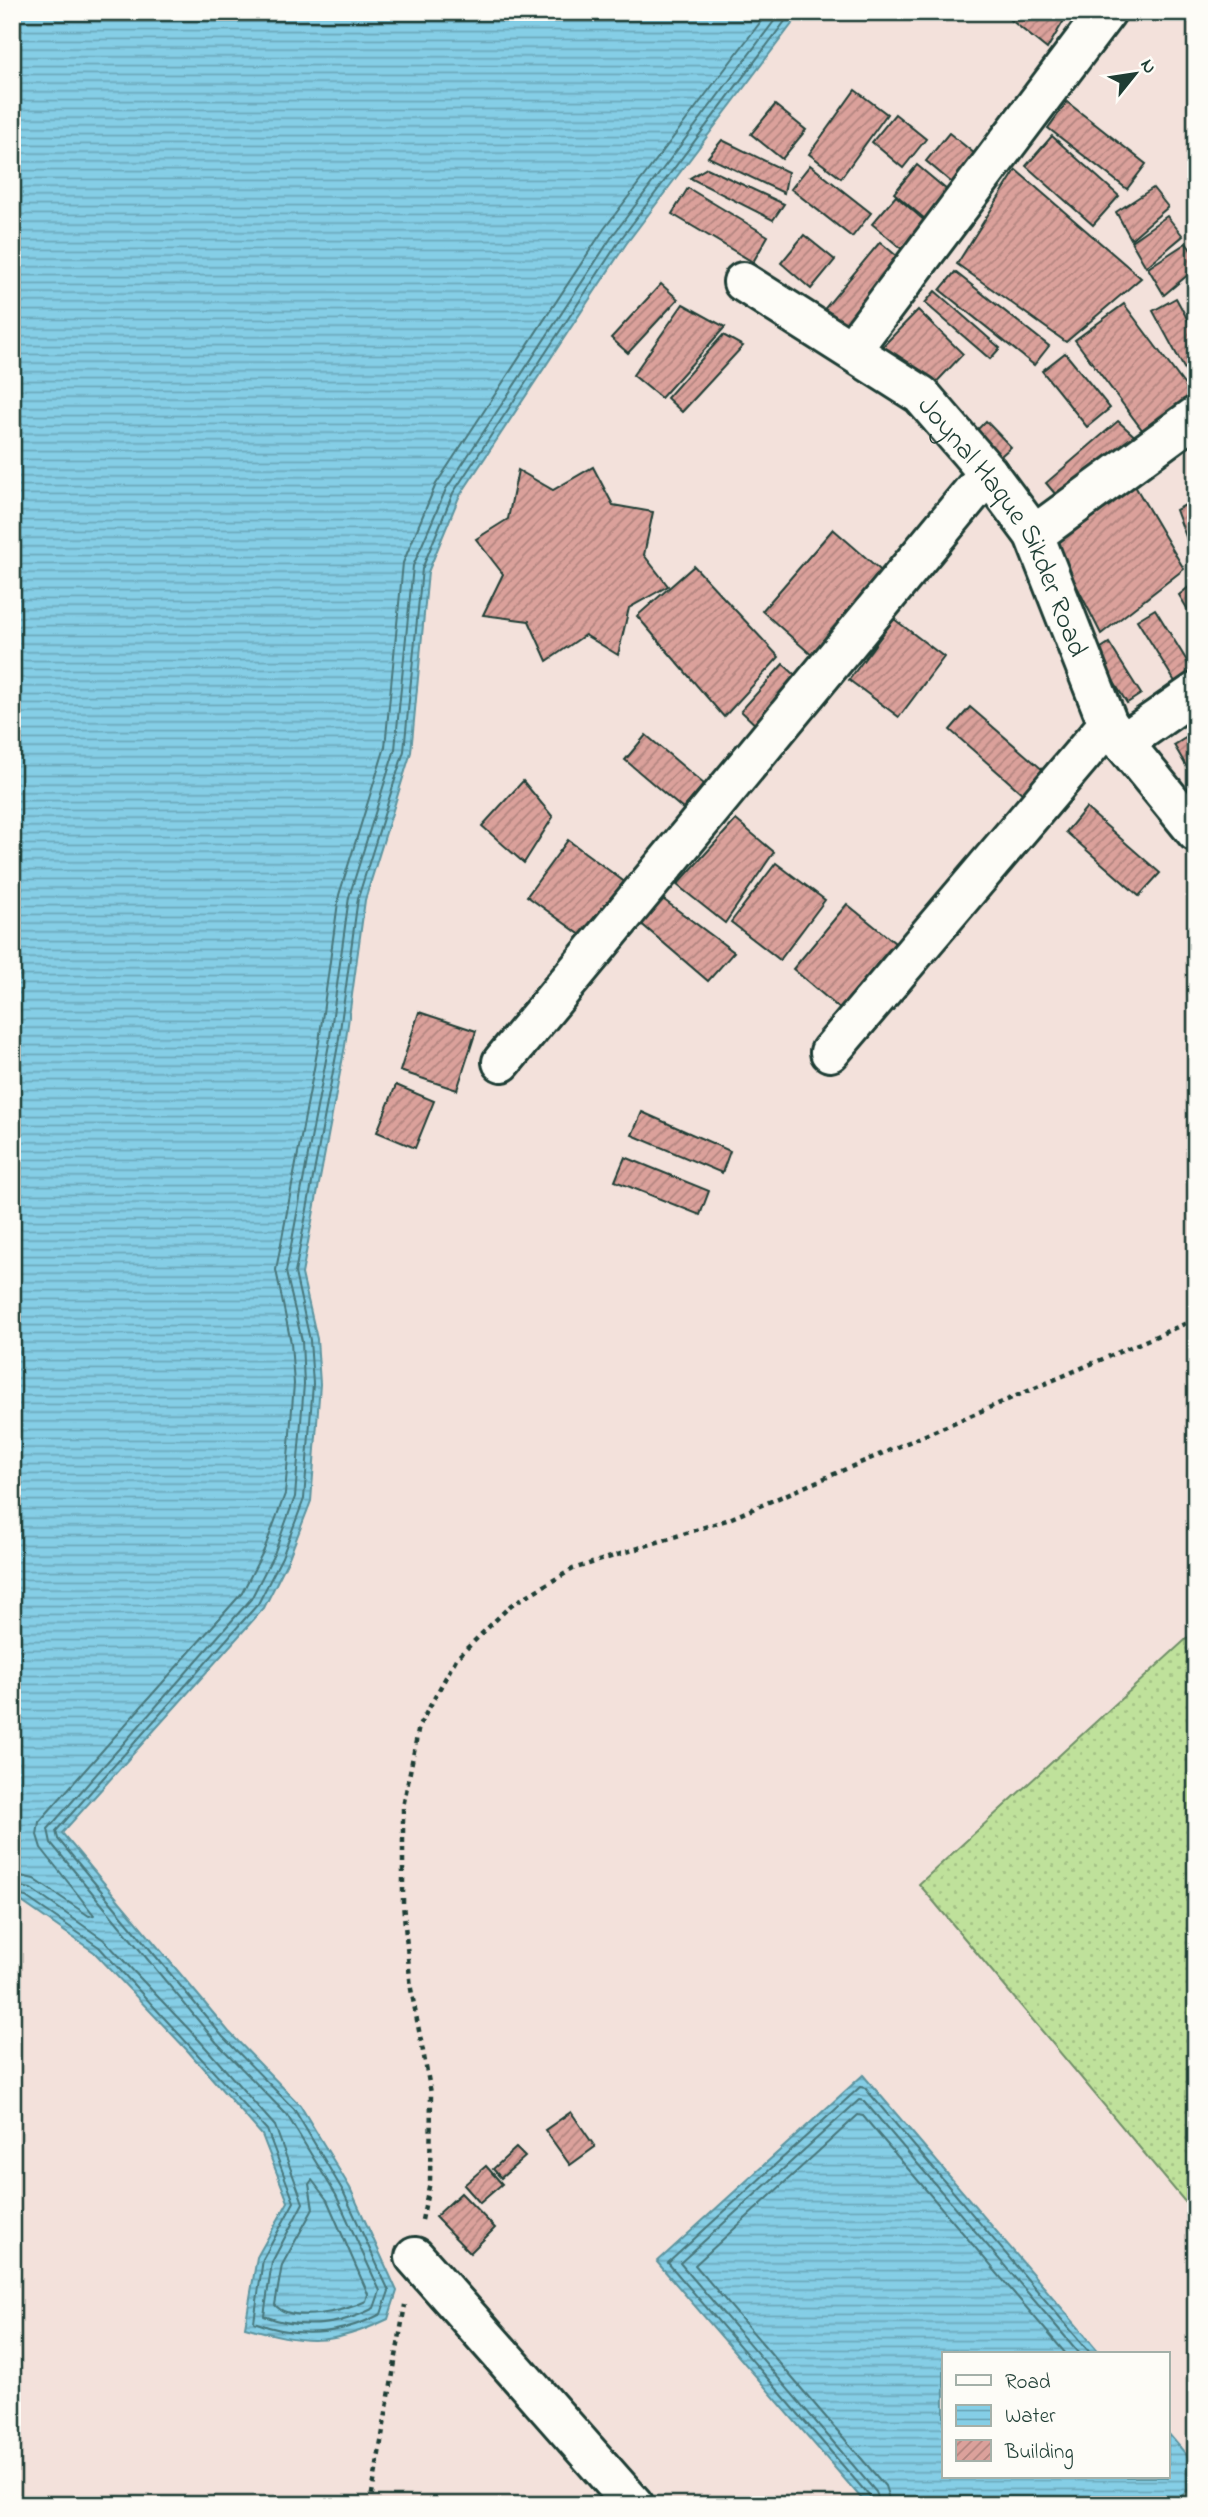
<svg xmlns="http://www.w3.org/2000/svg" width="1208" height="2517" font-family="'Indie Flower',sans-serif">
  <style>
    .grass { fill: url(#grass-dots); stroke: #6f8f68; stroke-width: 2 }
    .water { fill: url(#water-rules); stroke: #5c949f; stroke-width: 2 }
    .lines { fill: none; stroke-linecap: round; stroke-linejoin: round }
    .shore { stroke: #48777b; stroke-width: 2 }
    .building { fill: url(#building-hatch); stroke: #1f3d34; stroke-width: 2 }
    .minor-casing { stroke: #1f3d34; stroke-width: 44 }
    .path { stroke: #1f3d34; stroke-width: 4.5; stroke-dasharray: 5 5; stroke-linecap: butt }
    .minor { stroke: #fdfcf7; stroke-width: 38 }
    .labels { text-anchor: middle; stroke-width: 5; stroke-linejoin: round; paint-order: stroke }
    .street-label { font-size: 28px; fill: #1f3d34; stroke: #fdfcf7 }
  </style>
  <defs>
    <pattern id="grass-dots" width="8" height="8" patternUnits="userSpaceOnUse" patternTransform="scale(1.75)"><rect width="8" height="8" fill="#bfe19b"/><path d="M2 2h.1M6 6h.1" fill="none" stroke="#a4c286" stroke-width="1.8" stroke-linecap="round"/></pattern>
    <pattern id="water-rules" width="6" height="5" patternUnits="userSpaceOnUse" patternTransform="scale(1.75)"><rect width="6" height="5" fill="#85cee6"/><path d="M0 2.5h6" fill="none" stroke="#6ca8bb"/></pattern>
    <pattern id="building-hatch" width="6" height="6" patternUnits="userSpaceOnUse" patternTransform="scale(1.75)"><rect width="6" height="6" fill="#dba19b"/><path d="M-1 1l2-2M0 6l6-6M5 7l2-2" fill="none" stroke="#b1847f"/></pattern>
  </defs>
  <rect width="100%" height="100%" fill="#f3e1db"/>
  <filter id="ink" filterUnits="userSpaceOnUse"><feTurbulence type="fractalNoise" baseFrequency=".0143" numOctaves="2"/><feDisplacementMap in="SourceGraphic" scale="14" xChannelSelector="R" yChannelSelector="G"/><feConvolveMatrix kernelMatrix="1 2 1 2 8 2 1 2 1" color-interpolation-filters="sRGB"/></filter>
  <g filter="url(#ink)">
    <polygon class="grass" points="1196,1630 1196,2215 919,1884"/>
    <g class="water">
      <path d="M12 12H801L626 244 459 497 428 572 411 752 365 900 345 1046 302 1274 317 1339 320 1384 311 1501 288 1560 264 1608 62 1833 229 2032 300 2105 350 2188 397 2291 388 2319C330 2347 305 2344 245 2327L257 2257 288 2202 262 2135 187 2050 94 1952 22 1902 12 1900Z"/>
      <polygon points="863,2075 1101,2354 944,2354 944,2477 1168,2477 1168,2433 1196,2466 1196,2483 1172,2505 867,2505 657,2262"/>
    </g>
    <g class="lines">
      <g class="shore">
        <polyline points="12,1874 34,1879 89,1916 94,1915 41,1848 37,1835 39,1822 242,1593 264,1550 285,1494 294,1384 291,1343 276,1270 319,1042 339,895 385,747 403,563 436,484 604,229 768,12"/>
        <path d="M12 1885 31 1889 104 1940 199 2040 275 2126 303 2203 272 2262 264 2316C301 2330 339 2326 374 2308L380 2291 336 2195 287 2115 217 2043 51 1843 48 1829 251 1599 274 1554 295 1497 304 1384 302 1341 286 1272 329 1044 349 897 395 749 413 566 446 489 613 235 781 12"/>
        <path d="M12 1894 26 1897 99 1947 267 2130 294 2202 263 2259 254 2322C297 2339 340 2335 381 2314L389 2291 343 2191 294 2109 223 2037 58 1839 56 1831 258 1604 282 1557 304 1499 313 1384 310 1340 295 1273 338 1045 358 898 404 751 422 569 453 493 620 240 792 12"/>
        <path d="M312 2180 327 2200 368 2294 366 2301C346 2311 292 2324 275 2305L282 2265 313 2209 309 2184Z"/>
        <polyline points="872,2505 870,2497 668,2263 860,2087 865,2088 1091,2354"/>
        <polyline points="881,2505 876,2492 680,2263 859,2100 864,2101 1080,2354"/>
        <polyline points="891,2505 885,2486 695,2265 858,2115 863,2116 1066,2354"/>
      </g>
    </g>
    <g class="building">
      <polygon points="1001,12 1069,12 1047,49"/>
      <polygon points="855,90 887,114 841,178 809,154"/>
      <polygon points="1067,102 1146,164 1127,189 1048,128"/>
      <polygon points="775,105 806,130 782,159 751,134"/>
      <polygon points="895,114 926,139 903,168 872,142"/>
      <polygon points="949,133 980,158 957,187 926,161"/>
      <polygon points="1052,136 1119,196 1093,225 1026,166"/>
      <polygon points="722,140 788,172 784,193 708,157"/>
      <polygon points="810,165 871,213 852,237 791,189"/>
      <polygon points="917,165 948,191 925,219 894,193"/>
      <polygon points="707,168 784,204 773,220 690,178"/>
      <polygon points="1016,170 1141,278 1066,342 957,264"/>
      <polygon points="688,188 768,236 753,262 672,214"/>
      <polygon points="1153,188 1168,207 1131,239 1116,212"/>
      <polygon points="896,196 926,222 903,250 872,224"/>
      <polygon points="1167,216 1183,236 1146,267 1131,241"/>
      <polygon points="804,235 835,260 811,289 781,263"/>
      <polygon points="880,242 905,263 846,334 821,313"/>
      <polygon points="1186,243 1196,257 1196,268 1164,295 1148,268"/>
      <polygon points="955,272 1049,346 1034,365 940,290"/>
      <polygon points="661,284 678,299 628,353 611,338"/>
      <polygon points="935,291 1000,348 990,359 925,303"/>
      <polygon points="1176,298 1196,335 1196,379 1191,381 1153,311"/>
      <polygon points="683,304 725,327 661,398 633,375"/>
      <polygon points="1124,304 1192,395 1143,431 1075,340"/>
      <polygon points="918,310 963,354 929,390 883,346"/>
      <polygon points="723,335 743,346 682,412 667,398"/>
      <polygon points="1065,353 1110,408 1087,427 1042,371"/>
      <polygon points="986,421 1011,447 993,463 969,438"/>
      <polygon points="1118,421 1140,441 1062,502 1046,483"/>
      <polygon points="593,467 613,505 653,512 644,555 668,586 629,608 618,655 585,635 547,661 529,621 483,615 503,574 476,539 508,519 518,470 553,490"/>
      <polygon points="1135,486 1184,569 1101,634 1054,541"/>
      <polygon points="1196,499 1196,561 1195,561 1176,510"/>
      <polygon points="833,529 886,575 815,658 762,611"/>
      <polygon points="694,566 779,657 724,717 637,616"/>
      <polygon points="1196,581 1196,623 1179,595"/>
      <polygon points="1155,609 1195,674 1177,685 1137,620"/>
      <polygon points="894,619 944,657 899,717 849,680"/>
      <polygon points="1109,643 1141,694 1127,703 1095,652"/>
      <polygon points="783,664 803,682 761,730 741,711"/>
      <polygon points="970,707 1044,771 1023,794 950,730"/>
      <polygon points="1192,734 1196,741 1196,774 1192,776 1174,745"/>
      <polygon points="646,735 704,784 683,809 625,760"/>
      <polygon points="523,781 553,817 524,863 482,826"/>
      <polygon points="1086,808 1160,873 1139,896 1066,832"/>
      <polygon points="736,820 774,852 725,923 677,885"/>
      <polygon points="568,840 630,886 589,941 527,896"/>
      <polygon points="776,863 825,900 780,960 731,922"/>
      <polygon points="656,894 734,952 708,981 638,921"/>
      <polygon points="847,904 895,943 840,1009 793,969"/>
      <polygon points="419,1012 476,1031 457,1090 400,1071"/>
      <polygon points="396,1085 434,1101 415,1148 377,1132"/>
      <polygon points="642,1112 730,1151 722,1173 632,1135"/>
      <polygon points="625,1157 709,1191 700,1215 615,1181"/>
      <polygon points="571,2112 595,2147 570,2165 545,2130"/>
      <polygon points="516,2148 525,2157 501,2178 493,2169"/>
      <polygon points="486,2166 502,2184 480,2203 464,2185"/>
      <polygon points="461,2193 495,2228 470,2253 435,2217"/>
    </g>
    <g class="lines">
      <g class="minor-casing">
        <g id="minor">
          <path id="s1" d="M743 282 921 395 988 473 1034 535 1108 724 1196 832"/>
          <polyline points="852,349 1106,12"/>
          <polyline points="1034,535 1196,416"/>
          <polyline points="1123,743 1196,692"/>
          <polyline points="830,1052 1108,724"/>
          <polyline points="502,1062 988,473"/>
          <polyline points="415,2257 634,2505"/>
        </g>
      </g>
      <g class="path">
        <polyline points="422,2220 430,2182 431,2093 411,1989 403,1904 403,1807 419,1726 456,1659 511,1605 573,1569 727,1520 1196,1319"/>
        <polyline points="370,2505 405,2305"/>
      </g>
      <use href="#minor" class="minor"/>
    </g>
  </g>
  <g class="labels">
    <g class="street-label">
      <text dy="10" stroke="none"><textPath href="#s1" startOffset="368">Joynal Haque Sikder Road</textPath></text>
    </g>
  </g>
  <rect width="1208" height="2517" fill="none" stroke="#fdfcf7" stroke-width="42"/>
  <rect x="21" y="21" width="1166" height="2475" fill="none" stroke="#1f3d34" stroke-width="2.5" filter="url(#ink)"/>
  <rect x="942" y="2352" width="228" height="126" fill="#fdfcf7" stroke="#a4b0a9" stroke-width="2"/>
  <rect x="956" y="2375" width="35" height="10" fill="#fdfcf7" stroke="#a4b0a9" stroke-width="2"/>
  <text x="1005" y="2388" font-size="21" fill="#1f3d34">Road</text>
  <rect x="956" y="2405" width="35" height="21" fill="url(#water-rules)" stroke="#a4b0a9" stroke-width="2"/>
  <text x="1005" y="2422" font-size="21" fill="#1f3d34">Water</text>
  <rect x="956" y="2440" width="35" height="21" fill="url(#building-hatch)" stroke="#a4b0a9" stroke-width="2"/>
  <text x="1005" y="2458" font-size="21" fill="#1f3d34">Building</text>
  <g transform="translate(1135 74) rotate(60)" stroke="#fdfcf7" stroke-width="5" paint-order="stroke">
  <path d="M0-5L12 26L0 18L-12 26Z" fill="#1f3d34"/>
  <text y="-10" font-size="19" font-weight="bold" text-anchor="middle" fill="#1f3d34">N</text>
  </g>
</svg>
